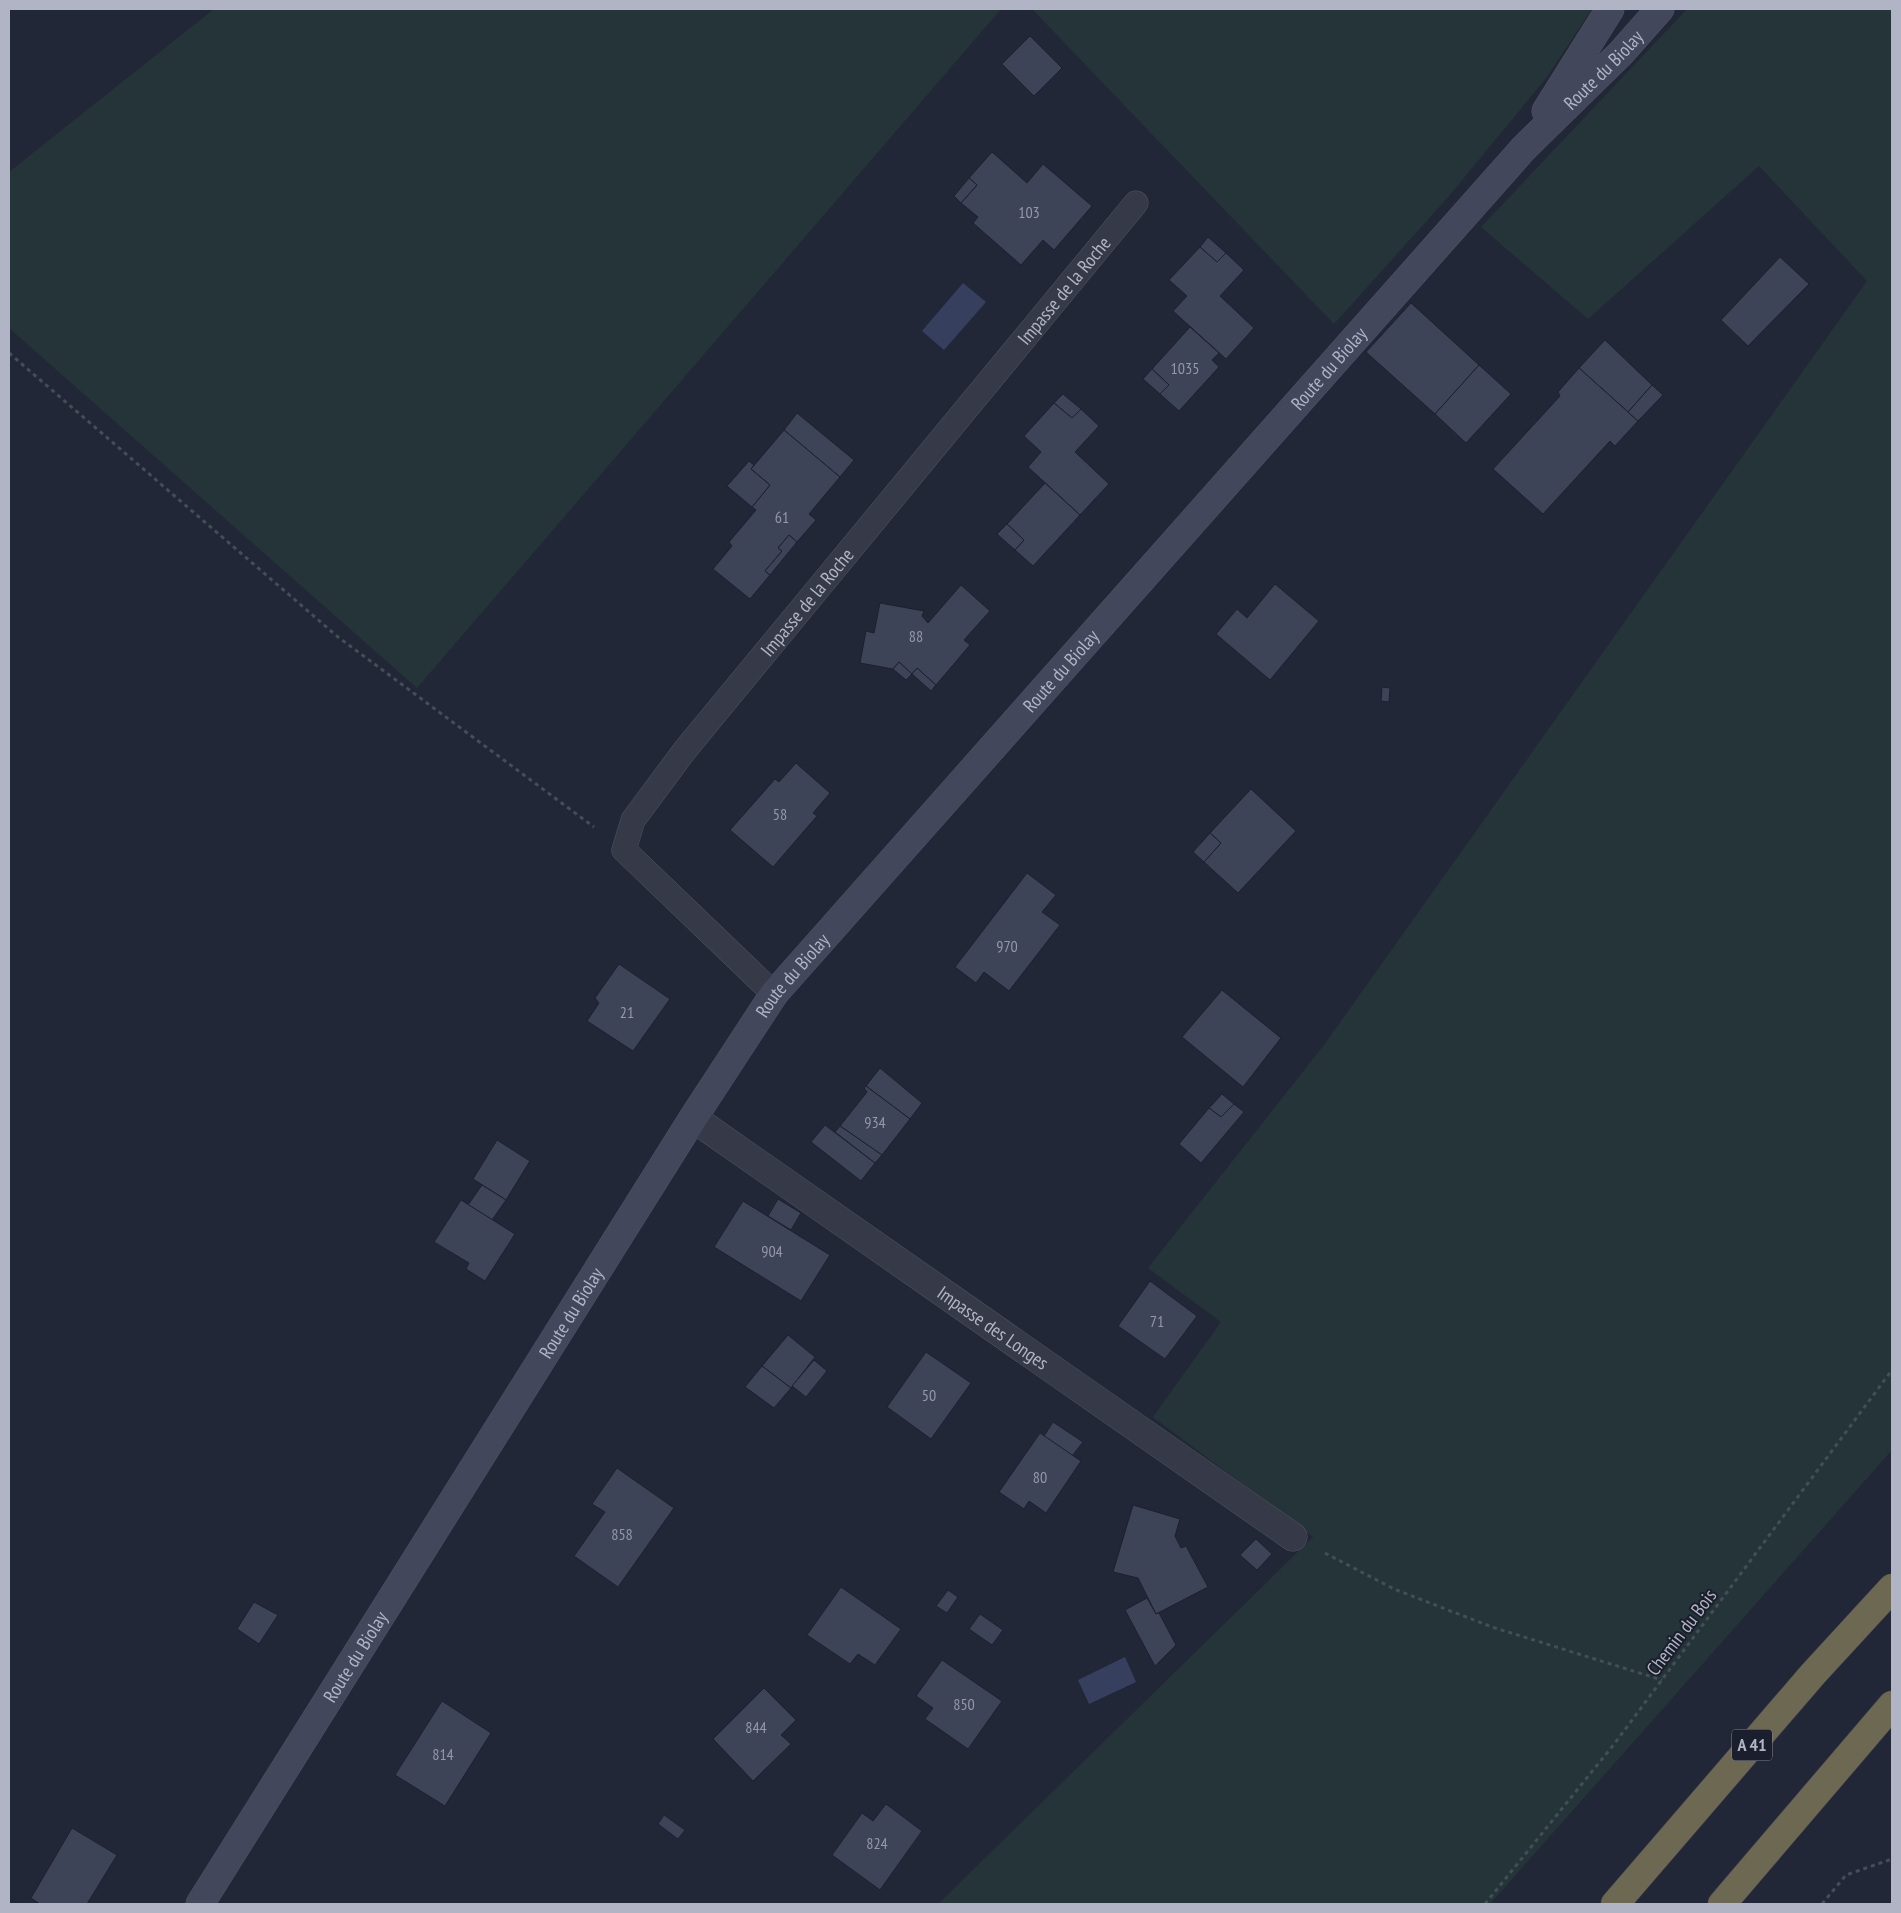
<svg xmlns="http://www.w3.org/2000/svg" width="1901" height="1913" font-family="'PT Sans Narrow',sans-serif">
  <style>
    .green { fill: #253439 }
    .water { fill: #363f5e }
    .building { fill: #3e4457; stroke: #1d202e }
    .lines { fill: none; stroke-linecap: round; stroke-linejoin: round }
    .lane-casing { stroke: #505462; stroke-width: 25 }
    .street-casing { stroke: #505462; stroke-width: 29 }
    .secondary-casing { stroke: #505462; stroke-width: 29 }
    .highway-casing { stroke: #3d414f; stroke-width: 29 }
    .path { stroke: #414f56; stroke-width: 3; stroke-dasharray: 4 4; stroke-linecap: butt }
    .lane { stroke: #353948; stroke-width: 24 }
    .street { stroke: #353948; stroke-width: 28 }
    .secondary { stroke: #43475b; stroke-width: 28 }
    .highway { stroke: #6d6852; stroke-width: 28 }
    .labels { text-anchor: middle; stroke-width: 4; stroke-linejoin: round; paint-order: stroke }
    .number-label { font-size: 16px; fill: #9498a9 }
    .shield { fill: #1b1e2c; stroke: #838796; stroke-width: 1 }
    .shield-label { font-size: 18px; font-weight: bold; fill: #b0b4c4 }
    .street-label { font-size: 19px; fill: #b0b4c4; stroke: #1b1e2c }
  </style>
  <rect width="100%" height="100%" fill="#222737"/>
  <g class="green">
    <polygon points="214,9 1001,9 417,688 9,328 9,172"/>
    <polygon points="1032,9 1592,9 1547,77 1449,196 1334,324"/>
    <polygon points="1687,9 1892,9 1892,1450 1490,1904 938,1904 1313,1537 1153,1417 1221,1322 1148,1268 1324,1045 1867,281 1759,166 1588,319 1481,227"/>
  </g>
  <g class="water">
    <polygon points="963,283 986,302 944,350 922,331"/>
    <polygon points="1125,1657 1136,1682 1089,1704 1078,1680"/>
  </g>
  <g class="building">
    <polygon points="1030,36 1062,68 1034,96 1002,64"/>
    <polygon points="992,152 1027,183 1043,164 1092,206 1054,250 1043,240 1021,265 973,223 978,217 961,203 977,185 969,178"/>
    <polygon points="969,178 977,185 961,203 954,196"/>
    <polygon points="1208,237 1226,253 1217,262 1200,247"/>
    <polygon points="1200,247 1217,262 1226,253 1244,270 1220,296 1254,328 1226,359 1173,311 1187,296 1169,280"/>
    <polygon points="1780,257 1809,284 1748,346 1721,320"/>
    <polygon points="1411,303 1479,365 1435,414 1366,352"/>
    <polygon points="1190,327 1219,353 1212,360 1219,367 1179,411 1160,394 1169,385 1152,369"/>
    <polygon points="1605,340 1652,385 1628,412 1579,368"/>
    <polygon points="1479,365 1511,394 1466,443 1435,414"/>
    <polygon points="1579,368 1638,421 1615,446 1610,441 1543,514 1493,469 1560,396 1558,392"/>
    <polygon points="1152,369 1169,385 1160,394 1143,379"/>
    <polygon points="1652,385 1663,395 1638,421 1628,412"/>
    <polygon points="1063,394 1081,409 1072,418 1054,403"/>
    <polygon points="1054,403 1072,418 1081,409 1099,426 1075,452 1109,484 1080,515 1028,467 1041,452 1024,436"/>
    <polygon points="797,413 854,460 840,477 784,430"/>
    <polygon points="784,430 840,477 809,514 816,520 797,542 789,535 778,548 782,551 765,571 770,575 750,599 713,569 732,546 729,542 756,510 752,507 770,485 751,469"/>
    <polygon points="749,461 754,465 751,469 770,485 752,507 727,486"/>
    <polygon points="1045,483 1080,515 1033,566 1015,550 1024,540 1007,524"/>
    <polygon points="1007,524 1024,540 1015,550 997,534"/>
    <polygon points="789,535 797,542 770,575 765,571 782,551 778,548"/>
    <polygon points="1275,584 1319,621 1270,680 1216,634 1237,609 1247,618"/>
    <polygon points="961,585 990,611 964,640 970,645 936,685 917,668 912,674 899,662 893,669 860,663 866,631 874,633 880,603 924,611 922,616 928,623"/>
    <polygon points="899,662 912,674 906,680 893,669"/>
    <polygon points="917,668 936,685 931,691 912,674"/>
    <polygon points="1382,687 1390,688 1389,702 1381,701"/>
    <polygon points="796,763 830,793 813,813 817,816 773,867 730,830 775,779 779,782"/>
    <polygon points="1251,789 1296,831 1238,893 1204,862 1221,843 1210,833"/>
    <polygon points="1210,833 1221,843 1204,862 1193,852"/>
    <polygon points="1027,873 1056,895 1042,912 1060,925 1009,991 984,972 976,983 955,967"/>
    <polygon points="619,964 670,999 633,1051 587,1021 599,1003 595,998"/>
    <polygon points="1222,990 1281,1038 1243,1087 1182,1037"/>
    <polygon points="880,1068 922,1103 910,1119 866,1086"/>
    <polygon points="866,1086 910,1119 882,1155 840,1126 867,1092 864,1088"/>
    <polygon points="1222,1094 1234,1104 1221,1117 1209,1108"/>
    <polygon points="1234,1104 1244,1112 1201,1163 1179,1144 1209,1108 1221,1117"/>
    <polygon points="825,1125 875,1163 861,1181 811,1142"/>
    <polygon points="840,1126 882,1155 875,1163 835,1132"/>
    <polygon points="497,1140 530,1161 506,1200 473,1179"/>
    <polygon points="482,1185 506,1200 492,1220 468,1205"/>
    <polygon points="778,1199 801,1213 791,1230 768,1216"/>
    <polygon points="461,1200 515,1234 485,1281 466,1269 469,1263 434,1242"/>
    <polygon points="743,1201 830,1255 801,1301 714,1247"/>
    <polygon points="1150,1281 1197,1316 1165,1359 1118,1326"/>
    <polygon points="788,1335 815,1357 791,1388 762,1366"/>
    <polygon points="926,1352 971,1383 931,1439 887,1407"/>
    <polygon points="814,1360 827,1371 806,1397 792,1386"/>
    <polygon points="762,1366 791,1388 774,1408 745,1387"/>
    <polygon points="1053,1422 1083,1442 1072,1456 1044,1436"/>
    <polygon points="1040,1433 1081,1461 1046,1513 1029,1501 1024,1509 999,1492"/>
    <polygon points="617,1468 674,1508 618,1587 574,1556 605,1512 592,1504"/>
    <polygon points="1133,1505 1180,1519 1175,1536 1181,1548 1186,1546 1208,1587 1156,1614 1138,1578 1113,1572"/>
    <polygon points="1256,1539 1272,1554 1257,1570 1240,1555"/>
    <polygon points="841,1587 901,1629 875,1665 858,1654 850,1664 807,1635"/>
    <polygon points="948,1590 958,1597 947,1613 936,1606"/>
    <polygon points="1147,1598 1156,1614 1159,1613 1176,1645 1155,1666 1125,1610"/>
    <polygon points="254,1602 278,1615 259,1644 237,1629"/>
    <polygon points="980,1614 1003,1630 992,1645 969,1629"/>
    <polygon points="942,1660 1002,1701 968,1749 925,1719 933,1708 916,1696"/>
    <polygon points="764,1688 796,1720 781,1735 791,1744 753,1781 713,1739"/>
    <polygon points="442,1701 491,1733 445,1806 395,1775"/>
    <polygon points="886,1804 922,1831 880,1890 832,1855 862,1813 873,1821"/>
    <polygon points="664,1815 685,1830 678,1839 658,1824"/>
    <polygon points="72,1828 117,1855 87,1904 40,1904 31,1898"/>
  </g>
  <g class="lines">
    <g class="lane-casing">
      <g id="lane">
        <path id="s1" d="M774 994 624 850 633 820 685 750 1136 203"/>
      </g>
    </g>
    <g class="street-casing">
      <g id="street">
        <path id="s2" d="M693 1118 1293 1537"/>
      </g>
    </g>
    <g class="secondary-casing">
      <g id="secondary">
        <polyline points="1546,111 1610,9"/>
        <path id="s3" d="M200 1904 693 1118 774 994 1523 149 1621 53 1660 9"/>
      </g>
    </g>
    <g class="highway-casing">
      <g id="highway">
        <polyline points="1615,1904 1813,1674 1892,1588"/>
        <polyline points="1722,1904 1892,1705"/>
      </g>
    </g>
    <g class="path">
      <polyline points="9,353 338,637 594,827"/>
      <polyline points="1325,1553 1394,1589 1492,1627 1662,1680"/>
      <polyline points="1485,1904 1615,1743 1892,1370"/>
      <polyline points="1822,1904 1846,1875 1892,1859"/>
    </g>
    <use href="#lane" class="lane"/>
    <use href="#street" class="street"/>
    <use href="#secondary" class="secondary"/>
    <use href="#highway" class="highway"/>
  </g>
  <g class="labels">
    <g class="number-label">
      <text x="1029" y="218">103</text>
      <text x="1185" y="374">1035</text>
      <text x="782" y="523">61</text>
      <text x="916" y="642">88</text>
      <text x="780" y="820">58</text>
      <text x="1007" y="952">970</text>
      <text x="627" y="1018">21</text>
      <text x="875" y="1128">934</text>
      <text x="772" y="1257">904</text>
      <text x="1157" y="1327">71</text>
      <text x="929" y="1401">50</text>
      <text x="1040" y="1483">80</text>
      <text x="622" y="1540">858</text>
      <text x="964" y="1710">850</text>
      <text x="756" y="1733">844</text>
      <text x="443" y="1760">814</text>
      <text x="877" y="1849">824</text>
    </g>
    <rect class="shield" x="1732" y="1729.5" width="40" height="31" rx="4"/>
    <g class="shield-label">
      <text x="1752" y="1751">A 41</text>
    </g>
    <g class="street-label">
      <text dy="7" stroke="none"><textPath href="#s3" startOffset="2318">Route du Biolay</textPath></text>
      <text dy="7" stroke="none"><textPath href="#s1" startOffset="922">Impasse de la Roche</textPath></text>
      <text dy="7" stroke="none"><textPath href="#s3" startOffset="1912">Route du Biolay</textPath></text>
      <text dy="7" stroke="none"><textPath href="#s1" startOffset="518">Impasse de la Roche</textPath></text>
      <text dy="7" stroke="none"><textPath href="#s3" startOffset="1508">Route du Biolay</textPath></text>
      <text dy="7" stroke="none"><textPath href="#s3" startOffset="1102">Route du Biolay</textPath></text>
      <text dy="7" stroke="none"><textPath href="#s3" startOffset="698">Route du Biolay</textPath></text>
      <text dy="7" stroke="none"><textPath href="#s2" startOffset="366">Impasse des Longes</textPath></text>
      <text transform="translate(1681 1632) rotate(-53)" y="7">Chemin du Bois</text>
      <text dy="7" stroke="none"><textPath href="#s3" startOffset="292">Route du Biolay</textPath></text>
    </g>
  </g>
  <rect width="1901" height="1913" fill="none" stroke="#b0b4c4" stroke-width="20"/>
</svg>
